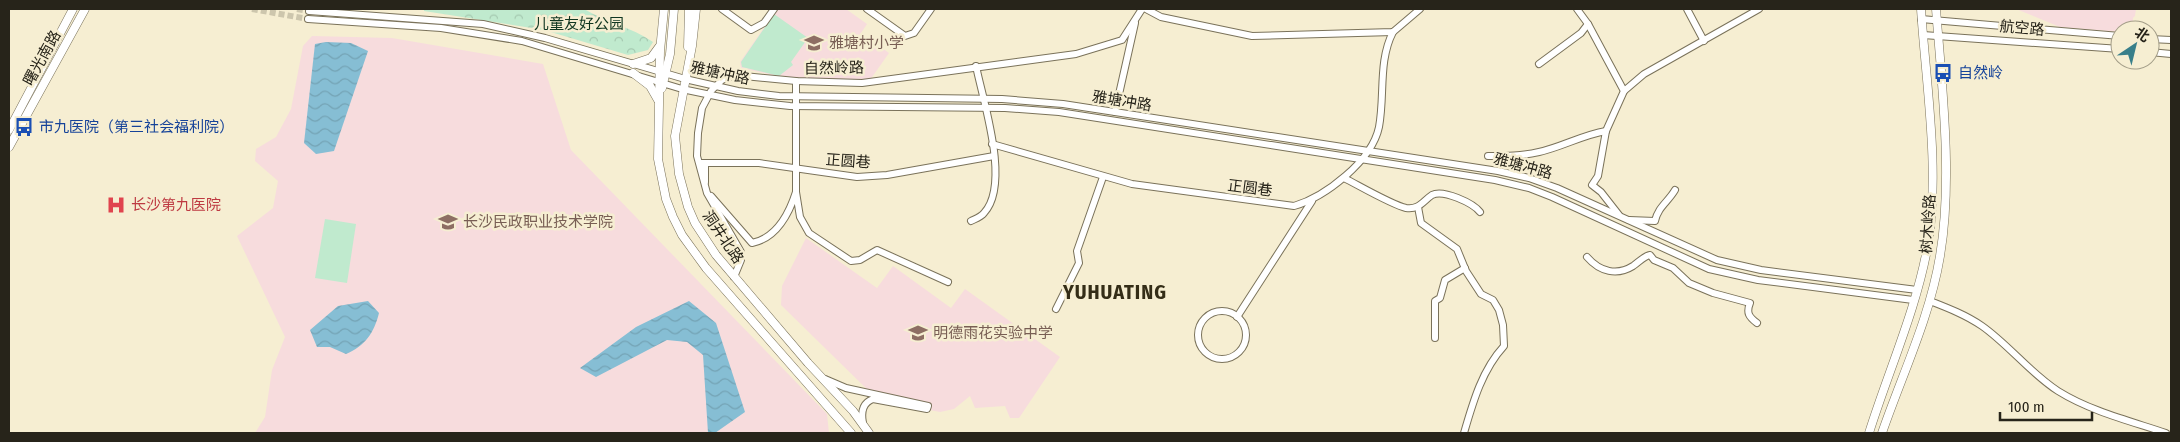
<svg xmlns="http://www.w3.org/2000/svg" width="2180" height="442" font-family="'Fira Sans Condensed','Noto Sans SC',sans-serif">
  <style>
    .education { fill: #f7dcdd }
    .park { fill: url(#park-crowns) }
    .pitch { fill: #c0eace }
    .water { fill: url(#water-waves) }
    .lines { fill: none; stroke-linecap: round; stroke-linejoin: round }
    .minor-tunnel { stroke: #cdc6ad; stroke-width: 6; stroke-dasharray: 6 3; stroke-linecap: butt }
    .minor-casing { stroke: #7a725a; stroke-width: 8 }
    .major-casing { stroke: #7a725a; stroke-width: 9 }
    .minor { stroke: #fff; stroke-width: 6 }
    .major { stroke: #fff; stroke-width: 8 }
    .labels { text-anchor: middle; stroke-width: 5; stroke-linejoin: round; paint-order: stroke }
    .park-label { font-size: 15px; fill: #103621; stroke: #f6eed2 }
    .street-label { font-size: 15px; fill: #27241a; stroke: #f6eed2 }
    .education-label { font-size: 15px; fill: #785e54; stroke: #f6eed2; text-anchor: start }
    .transit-label { font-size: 15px; fill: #164399; stroke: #f6eed2; text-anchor: start }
    .health-label { font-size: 15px; fill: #be3a42; stroke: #f6eed2; text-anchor: start }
    .district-label { font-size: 20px; font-weight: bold; letter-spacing: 1px; fill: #342d17; stroke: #f6eed2 }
  </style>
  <defs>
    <pattern id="park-crowns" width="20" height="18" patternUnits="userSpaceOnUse" patternTransform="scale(1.25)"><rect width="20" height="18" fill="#c0eace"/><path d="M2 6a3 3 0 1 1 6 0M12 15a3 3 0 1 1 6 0" fill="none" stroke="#a5c9b0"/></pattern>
    <pattern id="water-waves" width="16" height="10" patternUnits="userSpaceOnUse" patternTransform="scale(1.25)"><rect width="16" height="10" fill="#86bed4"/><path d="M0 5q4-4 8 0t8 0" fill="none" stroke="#74a3b5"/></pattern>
  </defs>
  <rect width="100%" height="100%" fill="#f6eed2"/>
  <g class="education">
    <polygon points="777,9 846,9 867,24 861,33 889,53 870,80 849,81 783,77 782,75 780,77 741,68 740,62"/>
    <polygon points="2016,9 2136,9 2135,16 2133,18 2133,30 2120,30 2120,32 2060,27"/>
    <polygon points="312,36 392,38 543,64 571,150 827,414 829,433 255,433 265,417 272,370 285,337 237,236 273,208 278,181 255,161 256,149 276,137 291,109 303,46"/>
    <polygon points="806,238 877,288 893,266 951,308 965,289 1060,357 1019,418 1010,418 1005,406 975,408 970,396 954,409 940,412 878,400 781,305 782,286"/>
  </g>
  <path class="park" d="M424 9H584C606 22 631 27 653 42L648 50 628 55 544 30 424 11Z"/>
  <g class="pitch">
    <polygon points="774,14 808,38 791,62 793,65 779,76 742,67 741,62"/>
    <polygon points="325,219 356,224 347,283 315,278"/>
  </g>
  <g class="water">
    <polygon points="326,42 351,43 368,51 334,151 316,154 304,143 315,44"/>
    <path d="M368 301 379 313C374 333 365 346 346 354L330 347H317L310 330 338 306Z"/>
    <polygon points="689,301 716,323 745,412 715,433 708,433 703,355 687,342 667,340 596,377 580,368 636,327"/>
  </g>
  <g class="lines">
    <g class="minor-tunnel">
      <polyline points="252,9 308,19"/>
      <polyline points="297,9 309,11"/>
    </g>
    <g class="minor-casing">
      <g id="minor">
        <polyline points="722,9 751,30 764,23 774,9"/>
        <polyline points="867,9 905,36 914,33 931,9"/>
        <polyline points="1146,9 1161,17 1252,36 1393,32 1420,9"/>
        <polyline points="1577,9 1588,24 1624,91 1606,131 1598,176 1592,185 1601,192 1619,215"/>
        <polyline points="1687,9 1704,41"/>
        <polyline points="309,11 483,24 545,38 685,79 738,91 779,96 1002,99 1063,104 1498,171 1529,178 1557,188 1717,260 1761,270 1917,290"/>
        <polyline points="308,19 441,28 522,41 682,89 735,100 790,106 1005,108 1059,112 1495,180 1529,188 1552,197 1709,269 1758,280 1913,300"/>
        <polyline points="1921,19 2120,36"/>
        <polyline points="1923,35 2120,49"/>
        <polyline points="2150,39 2171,40"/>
        <polyline points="2150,52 2171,54"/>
        <polyline points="1539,64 1581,33 1588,24"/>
        <polyline points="796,81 796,192"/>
        <polyline points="1624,91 1644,74 1759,9"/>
        <polyline points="1115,112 1135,23"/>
        <path d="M992 144 1132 184 1294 206C1325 197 1372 161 1379 127 1385 95 1378 61 1393 32"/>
        <path d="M1488 156C1506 156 1522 156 1539 152 1562 147 1582 135 1606 131"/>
        <polyline points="701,163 759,163 857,177 887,175 994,156"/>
        <polyline points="705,163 705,182"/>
        <path d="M1344 178C1358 185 1392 205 1406 208 1419 210 1423 201 1432 195 1443 189 1473 203 1480 212"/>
        <path d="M711 196 752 243C777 238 789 214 796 192L800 217 809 233 851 261 860 260 877 250 948 282"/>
        <path d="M1418 207 1421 223 1457 249 1466 271 1481 294 1493 300 1499 310 1503 325 1504 346C1482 370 1473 402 1464 433"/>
        <path d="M1629 220 1655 221C1658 207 1668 202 1675 190"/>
        <path d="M971 221C975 219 981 217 984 213 1011 184 983 101 976 66"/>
        <path d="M1587 257C1600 272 1617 276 1633 266 1639 262 1644 256 1650 255L1654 260 1673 268 1689 283 1713 293 1750 303C1746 313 1749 317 1757 323"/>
        <polyline points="734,277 741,260 741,252 707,193 697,156 698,133 702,108 711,91 722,80 734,75 796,81 862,83 1076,54 1122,40 1142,9"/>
        <path d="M1930 301C1948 308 1966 315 1982 326 2009 345 2030 373 2058 391 2090 411 2130 421 2166 433"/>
        <polyline points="1056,309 1079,263 1077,251 1103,177"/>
        <circle cx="1222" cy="335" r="24"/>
        <polyline points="1237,317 1312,201"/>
        <polyline points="1435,338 1435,301 1440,298 1445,280 1465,268"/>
        <path d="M825 379 846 388 928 406 927 409 873 399C862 403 861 413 863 423"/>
      </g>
    </g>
    <g class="major-casing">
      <g id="major">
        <polyline points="664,9 660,51 658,159 666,199 673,217 682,235 706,268 851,433"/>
        <polyline points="696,9 692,46 675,136 679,174 688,207 695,223 716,255 808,363 853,411 869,433"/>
        <polyline points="688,47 689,9"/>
        <polyline points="633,64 651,58 659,47"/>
        <polyline points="633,73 650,86 658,100"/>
        <polyline points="662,88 670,54 674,9"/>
        <polyline points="9,130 73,9"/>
        <polyline points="9,147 85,9"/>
        <path d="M1869 433C1888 372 1917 308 1928 244 1940 169 1926 84 1921 9"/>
        <path d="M1882 433C1902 375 1930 317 1940 256 1953 180 1942 86 1936 9"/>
      </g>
    </g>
    <use href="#minor" class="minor"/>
    <use href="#major" class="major"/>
  </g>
  <defs>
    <g id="school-bare" transform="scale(1.5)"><path d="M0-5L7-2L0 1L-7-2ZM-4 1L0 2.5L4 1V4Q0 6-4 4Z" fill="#8d6e63" stroke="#f6eed2" stroke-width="2.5" paint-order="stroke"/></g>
    <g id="bus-bare" transform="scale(1.5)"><path d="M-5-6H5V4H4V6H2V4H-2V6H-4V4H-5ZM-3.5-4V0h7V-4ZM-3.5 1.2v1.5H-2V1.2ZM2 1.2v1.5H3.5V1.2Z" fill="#1a4fb4" stroke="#f6eed2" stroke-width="2.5" paint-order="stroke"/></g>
    <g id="hospital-bare" transform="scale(1.5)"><path d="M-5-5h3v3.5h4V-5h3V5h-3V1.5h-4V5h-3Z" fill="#e0444e" stroke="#f6eed2" stroke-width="2.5" paint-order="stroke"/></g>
    <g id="university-bare" transform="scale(1.5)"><path d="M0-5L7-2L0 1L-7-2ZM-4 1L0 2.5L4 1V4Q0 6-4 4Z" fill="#8d6e63" stroke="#f6eed2" stroke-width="2.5" paint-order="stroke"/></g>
  </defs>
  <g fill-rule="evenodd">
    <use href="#school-bare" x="814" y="43"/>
    <use href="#bus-bare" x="1943" y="73"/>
    <use href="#bus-bare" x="24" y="127"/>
    <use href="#hospital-bare" x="116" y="205"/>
    <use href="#university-bare" x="448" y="222"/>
    <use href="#school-bare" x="918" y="333"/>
  </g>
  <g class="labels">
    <g class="park-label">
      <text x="579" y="29">儿童友好公园</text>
    </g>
    <g class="street-label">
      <text transform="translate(2022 28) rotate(5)" y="5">航空路</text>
      <text transform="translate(42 58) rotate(-61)" y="5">曙光南路</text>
      <text transform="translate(834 68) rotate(-1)" y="5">自然岭路</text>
      <text transform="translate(720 73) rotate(12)" y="5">雅塘冲路</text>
      <text transform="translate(1122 101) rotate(9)" y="5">雅塘冲路</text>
      <text transform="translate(848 161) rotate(4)" y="5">正圆巷</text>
      <text transform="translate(1523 166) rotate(15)" y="5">雅塘冲路</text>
      <text transform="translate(1250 188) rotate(7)" y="5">正圆巷</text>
      <text transform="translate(1928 224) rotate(-86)" y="5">树木岭路</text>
      <text transform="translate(723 237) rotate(56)" y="5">洞井北路</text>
    </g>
    <g class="education-label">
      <text x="829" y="48">雅塘村小学</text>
      <text x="463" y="227">长沙民政职业技术学院</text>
      <text x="933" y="338">明德雨花实验中学</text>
    </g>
    <g class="transit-label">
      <text x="1958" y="78">自然岭</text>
      <text x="39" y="132">市九医院（第三社会福利院）</text>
    </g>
    <g class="health-label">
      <text x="131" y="210">长沙第九医院</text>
    </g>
    <g class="district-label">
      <text x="1115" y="299">YUHUATING</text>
    </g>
  </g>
  <rect width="2180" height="442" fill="none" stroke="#27241a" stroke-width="20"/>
  <g transform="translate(2135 45) rotate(35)"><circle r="24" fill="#f6eed2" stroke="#a39d88"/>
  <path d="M0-4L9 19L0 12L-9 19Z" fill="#387f8a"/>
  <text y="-8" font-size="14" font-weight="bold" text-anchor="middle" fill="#27241a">北</text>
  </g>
  <path d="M2000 412v8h92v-8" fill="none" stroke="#27241a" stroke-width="2.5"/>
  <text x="2008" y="412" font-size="15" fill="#27241a" stroke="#f6eed2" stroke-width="4" paint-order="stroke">100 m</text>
</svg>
